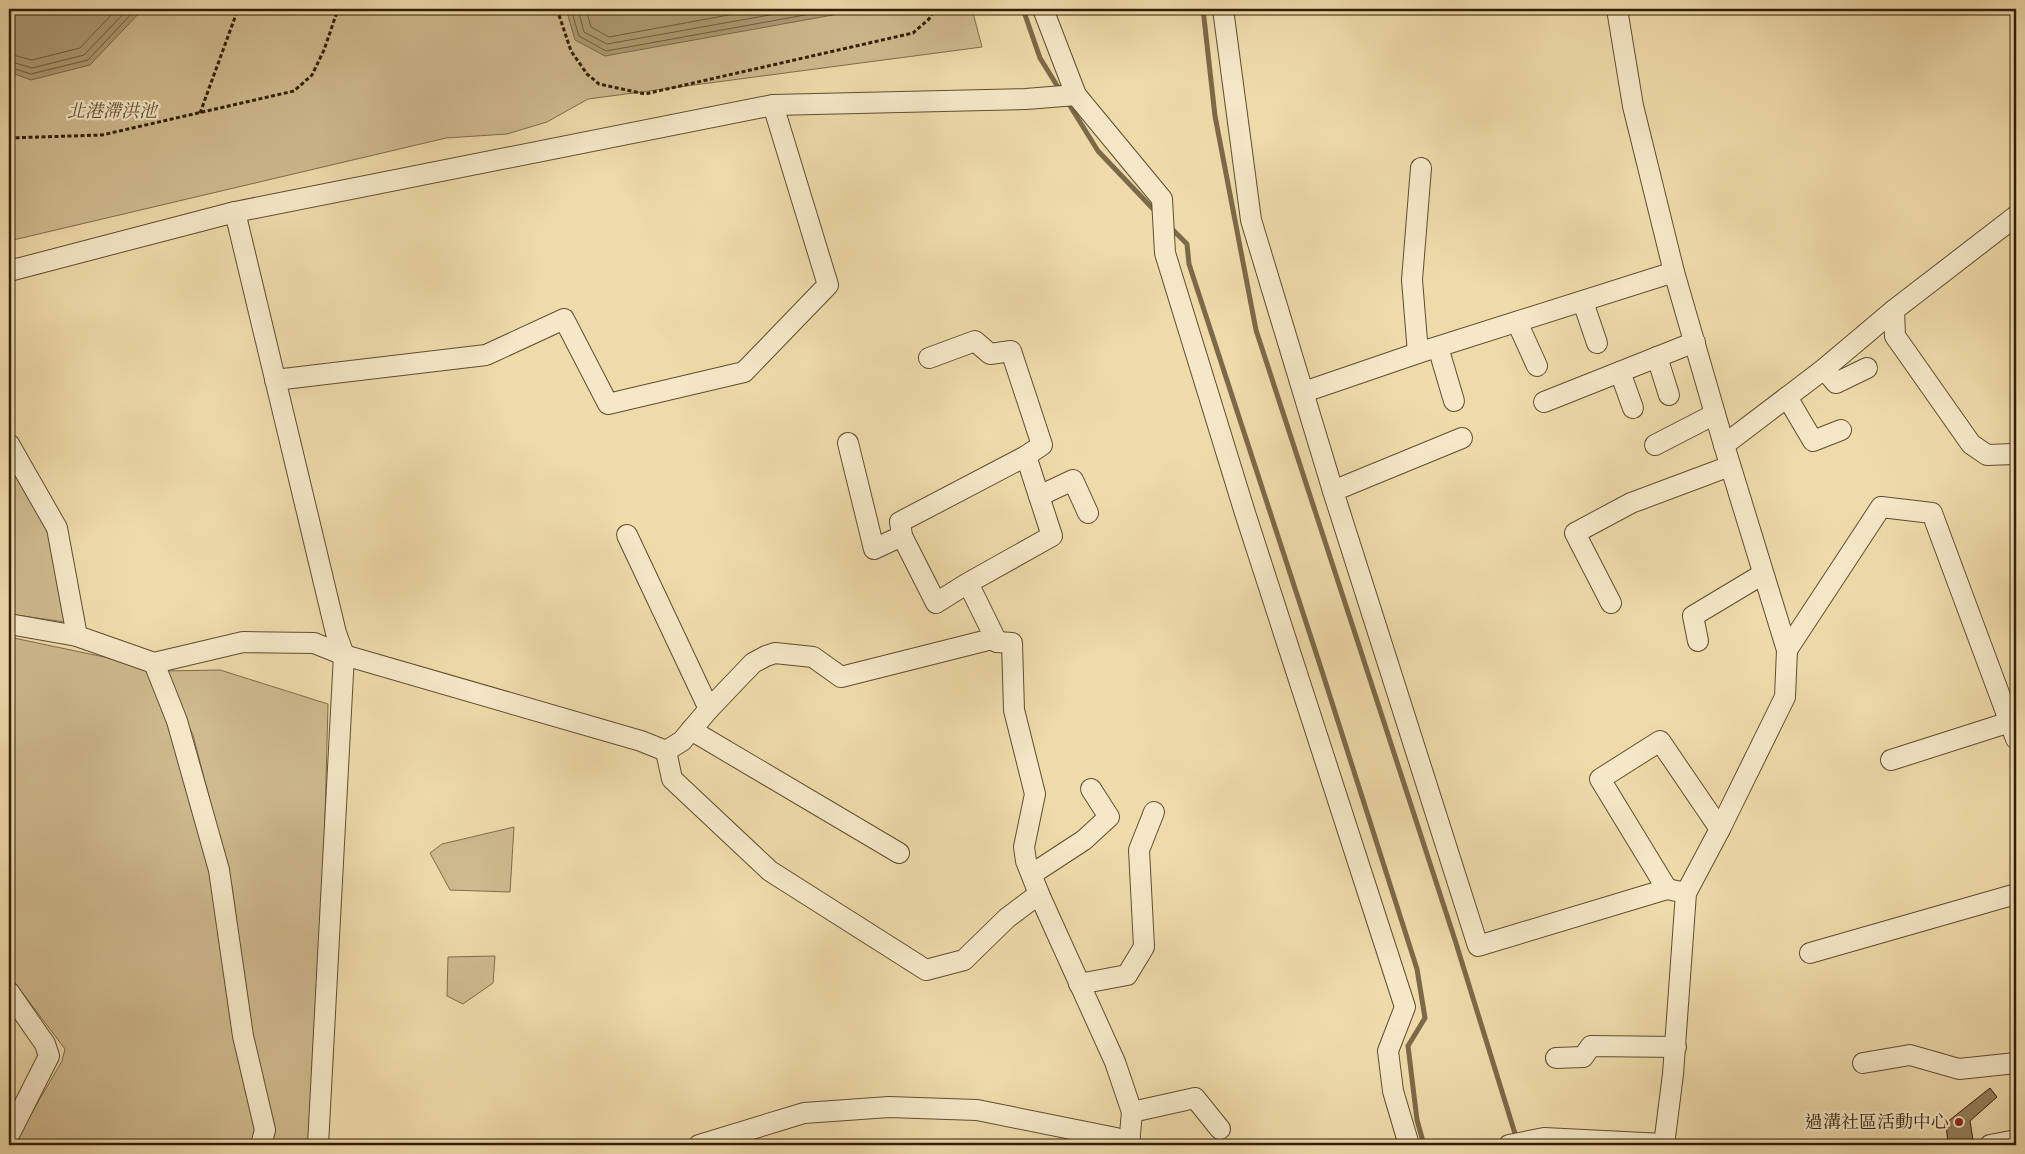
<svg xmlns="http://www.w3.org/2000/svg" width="2025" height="1154" font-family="'IM FELL Double Pica','Noto Serif TC',serif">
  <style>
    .green { fill: #cfbb8f; stroke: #806c4c }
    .water { fill: #ae9b73; stroke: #7c6949 }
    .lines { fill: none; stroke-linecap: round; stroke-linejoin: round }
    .shore { stroke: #705c3e; stroke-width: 1 }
    .stream { stroke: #7c6949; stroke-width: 5 }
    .building { fill: #94805d; stroke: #311e09 }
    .minor-casing { stroke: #604d31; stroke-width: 22 }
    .path { stroke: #311e09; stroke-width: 3; stroke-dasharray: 4 2.5; stroke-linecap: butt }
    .minor { stroke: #f5e8c8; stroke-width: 20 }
    .poi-dot { fill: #8f2418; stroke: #f5e8c8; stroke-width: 2 }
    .labels { text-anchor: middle; stroke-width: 4.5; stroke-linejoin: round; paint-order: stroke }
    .park-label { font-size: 18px; font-style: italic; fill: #604d31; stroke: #f5e8c8 }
    .poi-label { font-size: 18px; fill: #311e09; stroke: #f5e8c8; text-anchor: end }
  </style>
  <rect width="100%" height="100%" fill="#efdbaa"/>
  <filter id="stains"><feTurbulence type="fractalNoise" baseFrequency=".004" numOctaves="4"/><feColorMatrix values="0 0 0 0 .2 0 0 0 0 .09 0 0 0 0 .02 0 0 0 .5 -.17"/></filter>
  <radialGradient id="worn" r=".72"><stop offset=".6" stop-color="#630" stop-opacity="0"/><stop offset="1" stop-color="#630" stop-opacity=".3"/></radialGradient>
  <g class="green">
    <polygon points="9,9 972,9 982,47 588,99 547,122 507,134 446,138 9,241"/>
    <polygon points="9,465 49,531 72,623 9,614"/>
    <polygon points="9,637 142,665 159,691 212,865 259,1129 254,1145 13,1145 62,1061 65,1049 9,975"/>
    <polygon points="220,670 328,704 324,858 310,1145 270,1145 248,1015 232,886 193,735 163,671"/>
    <polygon points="514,827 510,892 450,890 430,853 442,844"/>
    <polygon points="495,956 493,983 463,1004 447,996 448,957"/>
  </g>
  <g class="water">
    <polygon points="9,9 143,9 90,65 31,80 9,72"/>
    <polygon points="566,9 866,9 605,56 575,40"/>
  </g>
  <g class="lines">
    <g class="shore">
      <polyline points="571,9 579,36 606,51 838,9"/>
      <polyline points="578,9 584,32 607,44 803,9"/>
      <polyline points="586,9 591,27 609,37 761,9"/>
      <polyline points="9,54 32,60 80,48 117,9"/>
      <polyline points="9,61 32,68 84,55 128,9"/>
      <polyline points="9,67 31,74 88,60 136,9"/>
    </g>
    <g class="stream">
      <polyline points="1023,9 1040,58 1061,92"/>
      <polyline points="1203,9 1215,116 1256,330 1455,940 1517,1140"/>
      <polyline points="1067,101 1098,151 1156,212"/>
      <polyline points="1169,226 1187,244 1189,264 1320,665 1417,969 1425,1018 1408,1046 1417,1120 1424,1145"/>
    </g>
  </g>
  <polygon class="building" points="1990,1088 1997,1097 1970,1121 1973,1140 1948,1145 1946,1123"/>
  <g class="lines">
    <g class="minor-casing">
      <g id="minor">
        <polyline points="1043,9 1076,95 1162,199 1165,253 1245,513 1405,1007 1388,1051 1393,1091 1409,1145"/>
        <polyline points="1223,9 1251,220 1333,491 1478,946 1667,889 1686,893"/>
        <polyline points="1617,9 1633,106 1674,272 1724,445 1787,650 1785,697 1720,829 1686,893 1673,1074 1664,1145"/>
        <polyline points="235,212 336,633 344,655 318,1145"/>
        <polyline points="9,271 235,212 773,105 1026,99 1076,95"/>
        <polyline points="1583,302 1597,343"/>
        <polyline points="1894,310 1895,336 1971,444 1987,455 2014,454"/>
        <polyline points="1517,322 1537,366"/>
        <polyline points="1438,347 1454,401"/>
        <polyline points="1418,353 1412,280 1421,168"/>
        <polyline points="1657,357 1669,395"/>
        <polyline points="929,358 975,341 990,354 1011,351 1042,445 1026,456"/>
        <polyline points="1824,369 1836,383 1867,368"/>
        <polyline points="1620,372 1633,408"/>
        <polyline points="275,380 486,355 564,319 608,404 744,372 828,285 773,105"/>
        <polyline points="1304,392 1418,353 1674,272"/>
        <polyline points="1787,397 1813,441 1841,430"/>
        <polyline points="1544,402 1695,342"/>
        <polyline points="848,443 874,549 902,536"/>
        <polyline points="9,444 57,528 77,636"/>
        <polyline points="1655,445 1715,414"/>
        <polyline points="1724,445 1824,369 1894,310 2016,216"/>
        <polyline points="1333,491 1462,438"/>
        <polyline points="1039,496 1073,480 1088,513"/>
        <polyline points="627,535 709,709"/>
        <polyline points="968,583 936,603 902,536 900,522 1026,456 1052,536 968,583 997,642"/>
        <polyline points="1611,603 1575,533 1631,503 1730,466"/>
        <polyline points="9,624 77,636 154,663 243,642 314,643 344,655 641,741 666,751"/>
        <polyline points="1698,641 1693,616 1763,574"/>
        <polyline points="1787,650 1881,507 1932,513 2016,739"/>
        <polyline points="154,663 177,721 219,870 243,1036 265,1130 261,1145"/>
        <polyline points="691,730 899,853"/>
        <polyline points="666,751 672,779 770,871 926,970 964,960 1007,918 1039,894 1115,1062 1132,1112 1129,1145"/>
        <polyline points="666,751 682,741 709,709 753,663 766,656 775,653 813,657 841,677 992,639 997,642 1012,643 1014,710 1035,794 1024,847 1026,861 1039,894"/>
        <polyline points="1891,760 2010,722"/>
        <polyline points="1032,874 1084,840 1109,817 1091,789"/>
        <polyline points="1667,889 1600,779 1660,741 1720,829"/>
        <polyline points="1810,953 2016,894"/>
        <polyline points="1079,984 1127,975 1144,947 1139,850 1154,812"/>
        <polyline points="9,992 45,1044 49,1056 9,1135"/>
        <polyline points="1556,1058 1583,1057 1591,1046 1676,1047"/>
        <polyline points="1863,1063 1910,1055 1959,1069 2016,1063"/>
        <polyline points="1132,1112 1195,1098 1220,1129"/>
        <polyline points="699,1145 804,1113 889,1107 977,1110 1116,1138 1129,1143"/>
        <polyline points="1509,1145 1544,1138 1664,1144"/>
        <polyline points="1990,1145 2016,1140"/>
      </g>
    </g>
    <g class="path">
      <polyline points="557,9 571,51 587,74 599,84 645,94 913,33 929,19 935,9"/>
      <polyline points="200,113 238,9"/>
      <polyline points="9,138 102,135 294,91 312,75 324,50 338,9"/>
    </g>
    <use href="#minor" class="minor"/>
  </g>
  <circle class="poi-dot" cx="1959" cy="1122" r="5"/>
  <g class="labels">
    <g class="park-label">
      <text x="112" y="117">北港滯洪池</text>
    </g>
    <g class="poi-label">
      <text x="1949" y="1128">過溝社區活動中心</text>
    </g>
  </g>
  <rect width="2025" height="1154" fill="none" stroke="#efdbaa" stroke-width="30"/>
  <rect x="10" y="10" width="2005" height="1134" fill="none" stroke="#311e09" stroke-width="2.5"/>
  <rect x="15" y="15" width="1995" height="1124" fill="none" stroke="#311e09"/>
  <rect width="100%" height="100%" filter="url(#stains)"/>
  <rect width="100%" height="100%" fill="url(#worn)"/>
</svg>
